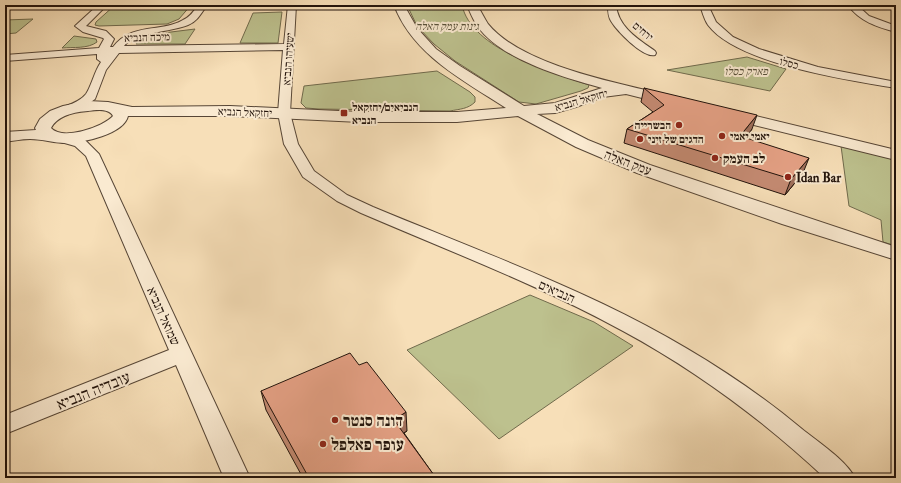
<svg xmlns="http://www.w3.org/2000/svg" width="901" height="483" font-family="'IM FELL Double Pica','Frank Ruhl Libre',serif">
  <style>
    .green { fill: #bdc18e; stroke: #706a4c }
    .lines { fill: none; stroke-linecap: round; stroke-linejoin: round }
    .minor-casing { stroke: #574636; stroke-width: 2 }
    .tertiary-casing { stroke: #574636; stroke-width: 2 }
    .minor { fill: #faead1; fill-rule: evenodd }
    .tertiary { fill: #faead1; fill-rule: evenodd }
    .wall { fill: #c48a72; stroke: #22130b }
    .shaded-wall { fill: #a0705c; stroke: #22130b }
    .building { fill: #e4a084; stroke: #22130b }
    .poi-dot { fill: #8f2418; stroke: #faead1; stroke-width: 1.5 }
    .labels { text-anchor: middle; stroke-width: 4; stroke-linejoin: round; paint-order: stroke }
    .far-park-label { font-size: 11px; font-style: italic; fill: #585039; stroke: #faead1 }
    .far-street-label { font-size: 11px; fill: #22130b; stroke: #faead1 }
    .far-poi-label { font-size: 11px; font-weight: bold; fill: #22130b; stroke: #faead1; text-anchor: start }
    .poi-label { font-size: 13px; font-weight: bold; fill: #22130b; stroke: #faead1; text-anchor: start }
    .street-label { font-size: 13px; fill: #22130b; stroke: #faead1 }
    .near-street-label { font-size: 16px; fill: #22130b; stroke: #faead1 }
    .near-poi-label { font-size: 16px; font-weight: bold; fill: #22130b; stroke: #faead1; text-anchor: start }
  </style>
  <rect width="100%" height="100%" fill="#f7dfb8"/>
  <filter id="stains"><feTurbulence type="fractalNoise" baseFrequency=".005" numOctaves="4"/><feColorMatrix values="0 0 0 0 .2 0 0 0 0 .09 0 0 0 0 .02 0 0 0 .5 -.17"/></filter>
  <radialGradient id="worn" r=".72"><stop offset=".6" stop-color="#630" stop-opacity="0"/><stop offset="1" stop-color="#630" stop-opacity=".3"/></radialGradient>
  <g class="green">
    <polygon points="115,5 191,5 179,19 167,24 99,26 95,25 96,22"/>
    <path d="M407 5H462C471 49 551 72 589 85L588 88 581 91 536 104 519 102 455 61 434 44 417 26Z"/>
    <polygon points="282,12 278,43 240,43 253,13"/>
    <polygon points="33,19 16,33 5,34 5,20"/>
    <polygon points="195,29 185,44 136,44 142,37 147,35"/>
    <path d="M74 36 96 39 97 42C88 49 73 47 62 48Z"/>
    <polygon points="747,57 786,69 770,91 667,70"/>
    <path d="M437 71 470 92 475 97V102C468 109 460 109 450 111L319 109 306 108 301 103 304 86Z"/>
    <polygon points="841,146 896,160 896,246 883,242 881,220 849,206"/>
    <polygon points="530,295 594,322 633,346 499,439 407,350"/>
  </g>
  <g class="lines">
    <g class="minor-casing">
      <g id="minor">
        <polygon points="5,5 14,5 5,11"/>
        <path d="M98 5H107L86 26 106 31 114 39 110 47H113C132 22 161 33 183 20 190 17 194 11 198 5H207C202 12 197 22 188 25 172 32 134 32 124 46L284 44 288 5H296L290 113 298 144 314 171 347 195 373 207C450 239 528 268 603 304 674 338 742 379 802 429 818 442 846 460 855 478H825C764 421 697 371 623 331 539 285 449 251 361 213L337 201 303 177 284 144 278 113 283 50 119 53 106 70 95 99 84 107 66 115H58L56 112 58 109C66 106 80 102 86 94 92 85 94 72 101 62L97 59V54L5 61V55L99 48 104 39 103 38 83 32 75 26Z"/>
        <path d="M608 5H616C618 27 638 39 655 51L656 53 655 55C643 58 617 31 611 21 608 16 608 11 608 5Z"/>
        <path d="M700 5H708L716 22 733 37 759 49 818 67 896 82V88C849 80 737 64 708 25 704 19 702 11 700 5Z"/>
        <path d="M848 5H857L869 16 896 26V32C877 27 859 21 848 5Z"/>
        <polygon points="59,133 85,140 99,154 250,478 224,478 176,365 5,434 5,415 169,350 86,156 75,146 54,140 52,137 54,134"/>
      </g>
    </g>
    <g class="tertiary-casing">
      <g id="tertiary">
        <path d="M394 5H404L417 28 436 49 460 66 524 106 555 103 602 88C565 78 502 60 478 27 473 20 470 12 467 5H477C481 11 484 18 488 24 523 67 623 84 675 97L678 100 675 103 670 105 626 94 603 97 576 107 555 113 537 114 588 140 650 165 896 247V260L782 224 637 173 576 147 518 116 457 122H360L230 116H128C124 134 83 143 66 143 54 143 42 139 30 139 21 139 13 141 5 142V132L36 130 35 128 40 119 50 111 63 106 88 101 108 102 132 107 230 106 360 112H457L506 108C463 80 413 55 394 5ZM88 111C96 110 109 108 113 116 103 127 63 141 51 128 58 115 75 112 88 111Z"/>
        <polygon points="727,109 896,150 896,160 721,117 719,114 721,111"/>
      </g>
    </g>
    <use href="#minor" class="minor"/>
    <use href="#tertiary" class="tertiary"/>
  </g>
  <g class="wall">
    <polygon points="644,88 752,129 746,138 803,173 785,195 624,143 627,129 653,112 641,102"/>
    <polygon points="261,391 407,431 404,433 436,478 303,478 266,410"/>
  </g>
  <g class="shaded-wall">
    <polygon points="757,115 752,129 736,151 740,136"/>
    <polygon points="809,158 803,173 785,195 791,179"/>
    <polygon points="406,412 407,431 395,438 394,420"/>
  </g>
  <g class="building">
    <polygon points="644,88 757,115 740,136 809,158 791,179 627,129 664,105"/>
    <polygon points="350,353 359,365 367,362 406,412 394,420 436,478 309,478 261,391"/>
  </g>
  <g class="poi-dot">
    <rect x="340" y="109" width="8" height="8" rx="2"/>
    <circle cx="679" cy="125" r="4"/>
    <circle cx="722" cy="136" r="4"/>
    <circle cx="640" cy="139" r="4"/>
    <circle cx="715" cy="158" r="4"/>
    <circle cx="788" cy="177" r="4"/>
    <circle cx="335" cy="420" r="4"/>
    <circle cx="323" cy="444" r="4"/>
  </g>
  <g class="labels">
    <g class="far-park-label">
      <text x="447" y="30">גינות עמק האלה</text>
      <text x="746" y="75">פארק כסלו</text>
    </g>
    <g class="far-street-label">
      <text transform="translate(643 31) rotate(40)" y="4">ירחים</text>
      <text transform="translate(147 37) rotate(-2)" y="4">מיכה הנביא</text>
      <text transform="translate(288 59) rotate(-86)" y="4">ישעיהו הנביא</text>
      <text transform="translate(789 63) rotate(15)" y="4">כסלו</text>
      <text transform="translate(581 100) rotate(-16)" y="4">יחזקאל הנביא</text>
      <text transform="translate(245 112) rotate(2)" y="4">יחזקאל הנביא</text>
    </g>
    <g class="far-poi-label">
      <text x="352" y="111">הנביאים/יחזקאל<tspan x="352" dy="13">הנביא</tspan></text>
      <text x="671" y="129" text-anchor="end">הבשרייה</text>
      <text x="730" y="140">יאמי יאמי</text>
      <text x="648" y="143">הדגים של זיני</text>
    </g>
    <g class="poi-label">
      <text x="723" y="163">לב העמק</text>
      <text x="796" y="182">Idan Bar</text>
    </g>
    <g class="street-label">
      <text transform="translate(628 162) rotate(21)" y="5">עמק האלה</text>
      <text transform="translate(557 291) rotate(24)" y="5">הנביאים</text>
      <text transform="translate(164 316) rotate(66)" y="5">שמואל הנביא</text>
    </g>
    <g class="near-street-label">
      <text transform="translate(93 390) rotate(-22)" y="6">עובדיה הנביא</text>
    </g>
    <g class="near-poi-label">
      <text x="343" y="426">דונה סנטר</text>
      <text x="331" y="450">עופר פאלפל</text>
    </g>
  </g>
  <rect width="901" height="483" fill="none" stroke="#f7dfb8" stroke-width="20"/>
  <rect x="6" y="6" width="889" height="471" fill="none" stroke="#22130b" stroke-width="2"/>
  <rect x="10" y="10" width="881" height="463" fill="none" stroke="#22130b"/>
  <rect width="100%" height="100%" filter="url(#stains)"/>
  <rect width="100%" height="100%" fill="url(#worn)"/>
</svg>
